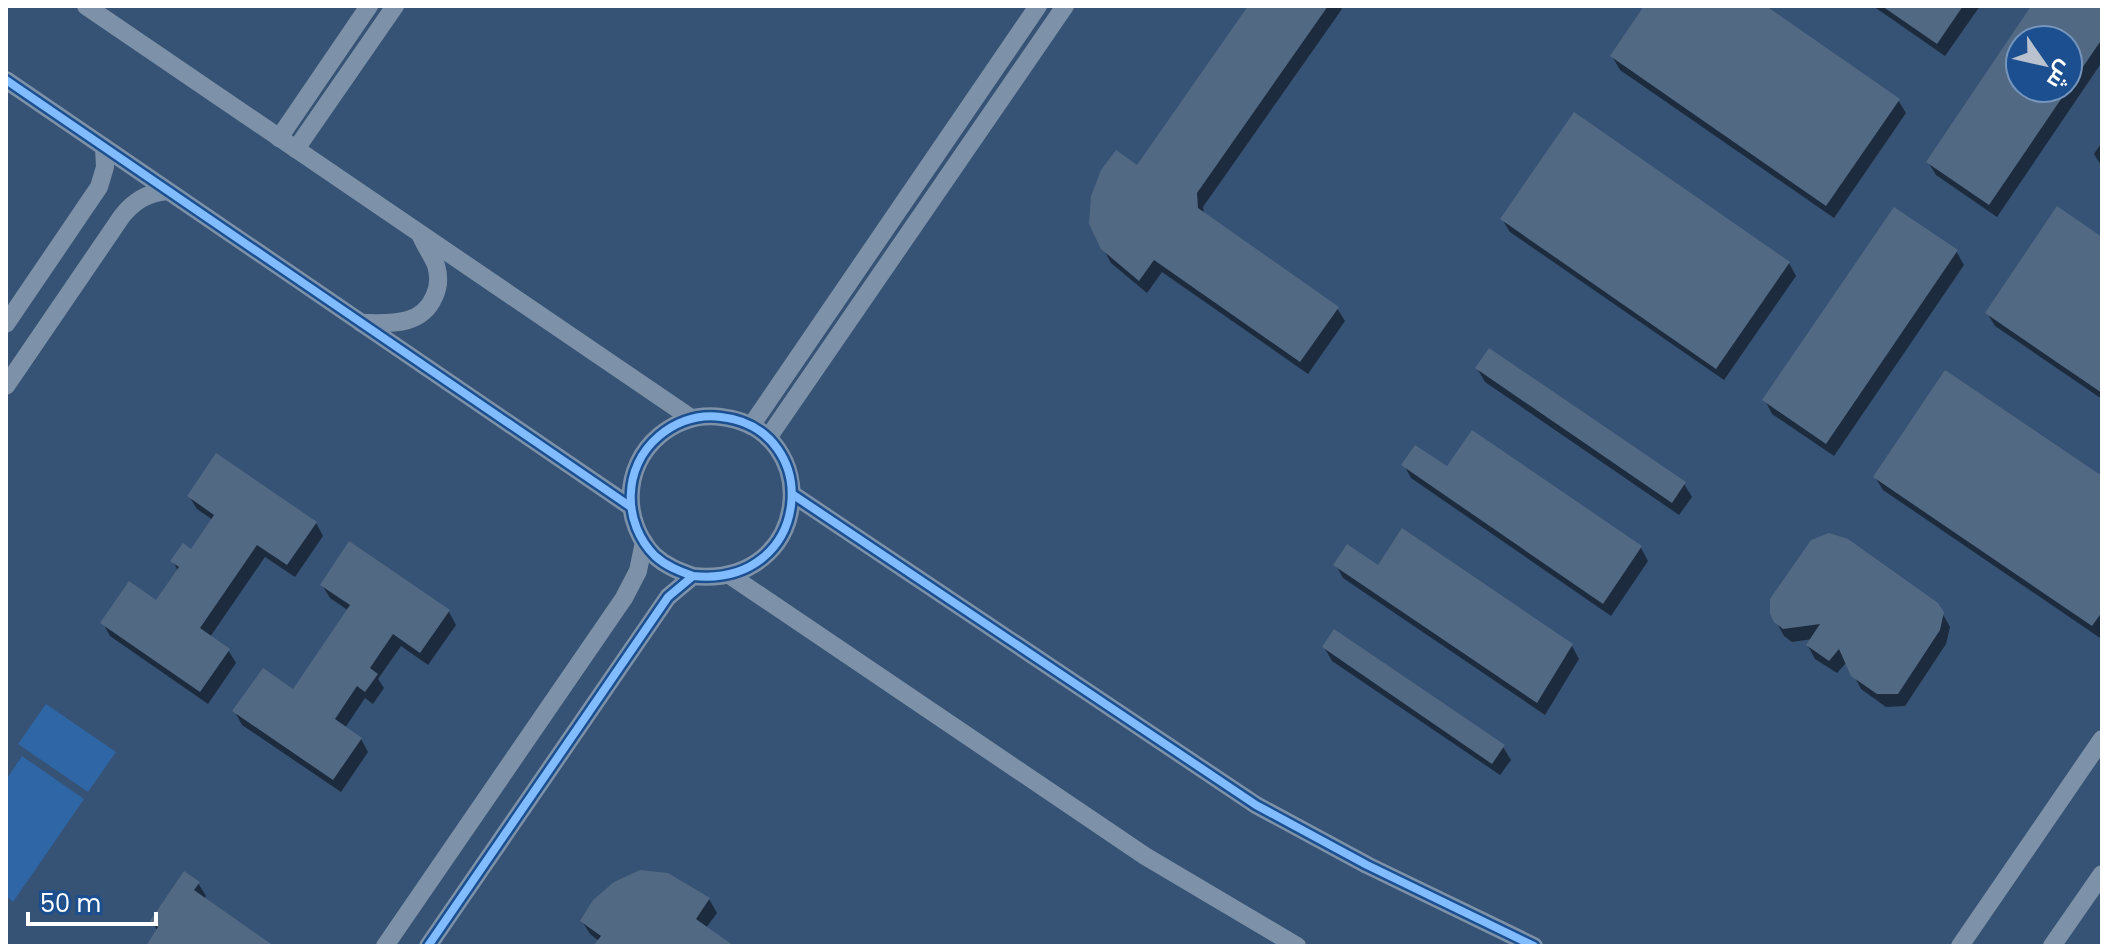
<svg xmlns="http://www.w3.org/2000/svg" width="2108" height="952" font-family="Poppins,Cairo,sans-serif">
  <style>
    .green { fill: #2f66a5 }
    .shadow { fill: #0007; fill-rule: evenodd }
    .building { fill: #526984; fill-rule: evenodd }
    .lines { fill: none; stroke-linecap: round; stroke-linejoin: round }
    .minor { stroke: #7d92a8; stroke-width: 18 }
    .cycleway-casing { stroke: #1b4f8f; stroke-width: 13 }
    .cycleway { stroke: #80bcff; stroke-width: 8 }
  </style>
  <rect width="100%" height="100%" fill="#365274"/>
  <g class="green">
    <polygon points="46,704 116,752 88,792 18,744"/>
    <polygon points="22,756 84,799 13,902 6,896 6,780"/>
  </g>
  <g class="shadow">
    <polygon points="1251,6 1340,6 1342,9 1203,207 1204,215 1337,308 1345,321 1308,374 1162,272 1147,293 1111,263 1103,248 1137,167"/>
    <polygon points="1647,6 1762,6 1898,100 1906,113 1834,218 1620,70 1612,56"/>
    <polygon points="1873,6 1980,6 1945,56"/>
    <path d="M2034 6H2102V62L1997 217 1936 175 1928 162ZM2020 40H2068V88H2020Z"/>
    <polygon points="2102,142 2102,167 2094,154"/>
    <polygon points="1502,219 1789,263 1796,276 1724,380 1510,232"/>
    <polygon points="2102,239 2102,399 1995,326 1987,313"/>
    <polygon points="1956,251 1964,265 1834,456 1772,414 1765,400"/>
    <polygon points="1477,368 1684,484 1692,497 1679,515 1485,382"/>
    <polygon points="1404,465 1448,469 1641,548 1648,561 1611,616 1411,478"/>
    <polygon points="1875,477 2102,479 2100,638 1883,490"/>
    <polygon points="189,496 316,523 323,536 295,577 265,557 210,637 228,650 236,663 208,704 110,636 103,623 157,602 178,571 173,561 191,552 213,520 197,509"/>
    <polygon points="1336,565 1378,567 1572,646 1579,659 1545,715 1343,578"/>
    <polygon points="322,585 449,612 456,625 428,665 401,646 378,679 384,688 373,704 365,698 345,728 361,739 368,752 341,792 242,725 235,712 293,691 349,611 330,598"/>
    <polygon points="1937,604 1950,627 1946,644 1905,706 1886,707 1861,689 1847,662 1837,673 1815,659 1808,646 1813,639 1792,642 1784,636 1772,614"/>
    <polygon points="1324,647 1503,747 1511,760 1500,775 1332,661"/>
    <polygon points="667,875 709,899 717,913 706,928 731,946 596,946 599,941 590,934 582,921"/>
    <polygon points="198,883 206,896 204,900 268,946 148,946 158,932 152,921"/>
  </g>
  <g class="building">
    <polygon points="1248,6 1328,6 1197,193 1198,208 1339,307 1300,362 1154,260 1139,281 1101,249 1089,224 1091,196 1101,170 1116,150 1137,165"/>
    <polygon points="1644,6 1766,6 1900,99 1826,206 1610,56"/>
    <polygon points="1882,6 1963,6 1937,44"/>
    <path d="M2031 6H2102V39L1989 205 1926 162ZM2020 40H2068V88H2020Z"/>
    <polygon points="1574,112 1790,262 1716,369 1500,219"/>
    <polygon points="2057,206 2102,237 2102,393 1985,313"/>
    <polygon points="1894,207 1958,250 1826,444 1762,400"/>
    <polygon points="1489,348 1686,482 1672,503 1475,368"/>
    <polygon points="1945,370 2102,476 2102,612 2092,626 1873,477"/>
    <polygon points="1472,430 1642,546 1603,604 1401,465 1415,445 1447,466"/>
    <polygon points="216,453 317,522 287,565 257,545 200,628 230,649 200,692 100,623 129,581 156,600 179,567 170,561 183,543 191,549 214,515 187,496"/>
    <polygon points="1402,528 1573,644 1537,703 1333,565 1347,544 1378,565"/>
    <polygon points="1829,533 1848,539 1938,603 1944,612 1940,630 1898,694 1877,694 1851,676 1839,649 1829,661 1806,645 1820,624 1783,629 1774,622 1770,614 1770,599 1811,540"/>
    <polygon points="349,541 450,610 420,653 393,634 370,668 378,674 365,692 357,686 335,719 362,738 333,780 232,711 263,668 293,689 350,605 320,585"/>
    <polygon points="1334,629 1505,745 1492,764 1322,647"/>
    <polygon points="640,870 668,873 710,898 696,919 734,946 593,946 601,936 580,921 593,900 614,882"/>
    <polygon points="184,871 200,882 194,890 274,946 146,946 158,927 150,921"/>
  </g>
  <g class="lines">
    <g class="minor">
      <polyline points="86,6 691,418"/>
      <polyline points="6,80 631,507"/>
      <polyline points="279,138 369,6"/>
      <polyline points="296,149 395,6"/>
      <path d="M361 323C389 323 421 327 434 297 439 287 439 275 436 265 432 255 425 246 421 236"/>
      <polyline points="6,324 99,187 105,167 104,147"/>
      <path d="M6 386 122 216C134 201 147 193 167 191"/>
      <polyline points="751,426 1038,6"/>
      <polyline points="768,438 1065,6"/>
      <polyline points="792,494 1256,805 1367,865 1534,946"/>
      <polyline points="731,576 1145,856 1297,946"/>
      <polyline points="385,946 624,598 638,571 644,542"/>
      <path d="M428 946 668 597 693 576C813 588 825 429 721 417 697 414 676 422 659 436 622 467 622 523 655 556 666 566 679 571 693 576"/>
      <polyline points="1960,946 2102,739"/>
      <polyline points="2052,946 2102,874"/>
    </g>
    <g class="cycleway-casing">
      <g id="cycleway">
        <polyline points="6,80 631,507"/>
        <polyline points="792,494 1256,805 1367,865 1534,946"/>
        <path d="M428 946 668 597 693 576C813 588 825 429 721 417 697 414 676 422 659 436 622 467 622 523 655 556 666 566 679 571 693 576"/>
      </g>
    </g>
    <use href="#cycleway" class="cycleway"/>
  </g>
  <rect width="2108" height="952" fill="none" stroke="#ffffff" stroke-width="16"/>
  <g transform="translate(2044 64) rotate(124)"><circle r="38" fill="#1b4f8f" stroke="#7695bc" stroke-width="2"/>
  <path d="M0-6L14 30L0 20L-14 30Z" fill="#b9c2ce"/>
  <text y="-12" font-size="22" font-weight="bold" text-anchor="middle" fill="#ffffff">ش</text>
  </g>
  <path d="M28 912v12h128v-12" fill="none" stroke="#ffffff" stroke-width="4"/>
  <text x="40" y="912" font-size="24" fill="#ffffff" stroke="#1b4f8f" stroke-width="6" paint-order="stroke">50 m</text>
</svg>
